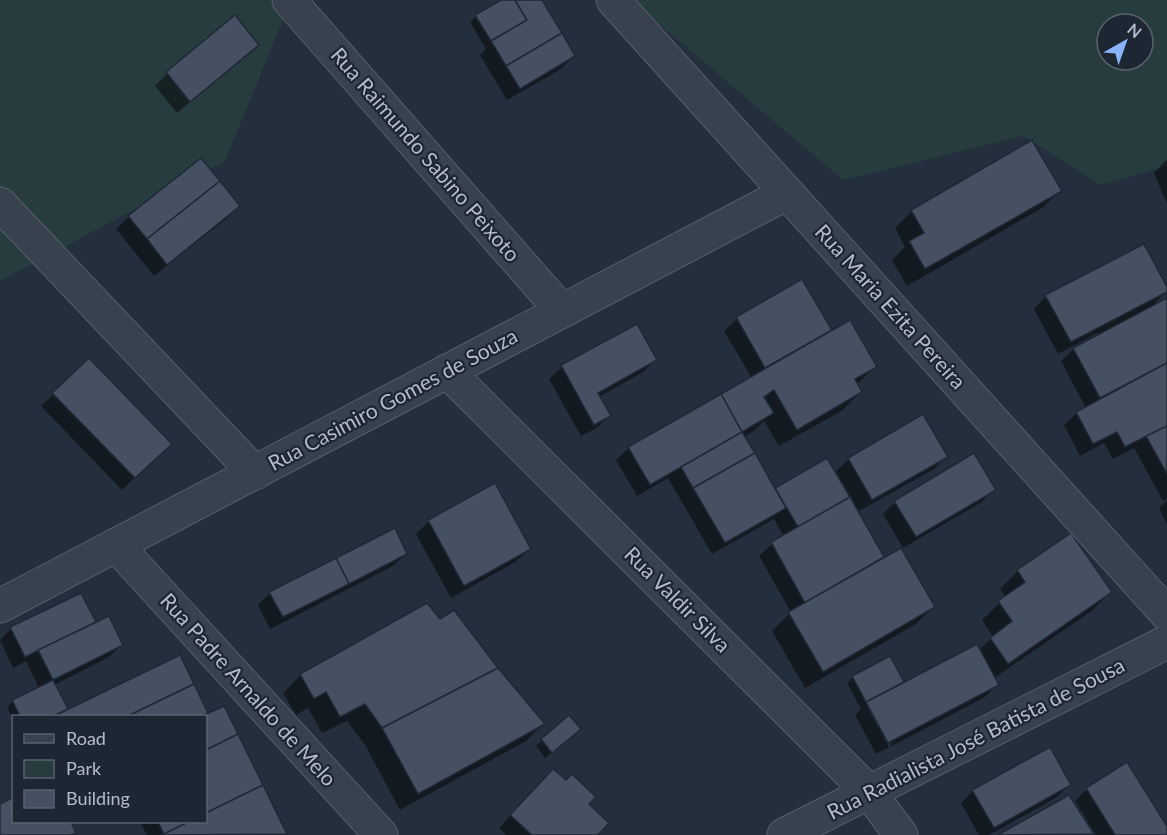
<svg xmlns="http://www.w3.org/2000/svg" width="1167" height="835" font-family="Lato,sans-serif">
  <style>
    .green { fill: #263c3f; fill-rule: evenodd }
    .shadow { fill: #0007 }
    .building { fill: #455162; stroke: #1f2835; stroke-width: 1.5 }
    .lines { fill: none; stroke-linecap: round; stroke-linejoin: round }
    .street-casing { stroke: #565f6c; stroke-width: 35 }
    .street { stroke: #38414e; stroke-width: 33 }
    .labels { text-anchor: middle; stroke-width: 4.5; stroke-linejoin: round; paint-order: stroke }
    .street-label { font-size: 21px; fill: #b4bcc9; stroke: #1d2633 }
  </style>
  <rect width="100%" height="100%" fill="#242f3e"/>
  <g class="green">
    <polygon points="0,0 291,0 225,161 0,281"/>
    <path d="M631 0H1167V166L1101 185 1023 136 843 180ZM1107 24H1143V60H1107Z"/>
  </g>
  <g class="shadow">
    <polygon points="504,0 540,0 573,56 561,69 507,100 480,55 486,49 470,22 476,16"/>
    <polygon points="257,45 177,113 155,86 167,74"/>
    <polygon points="201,160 238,206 226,219 154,276 116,229 129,217"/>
    <polygon points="1166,160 1167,160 1167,204 1154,173"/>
    <polygon points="1060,191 1042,208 907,286 892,260 905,247 895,228 912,211"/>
    <polygon points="802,281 830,330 826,334 875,367 857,384 860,392 843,410 779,446 764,421 754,431 744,437 774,490 826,460 882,557 876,562 933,607 916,624 805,688 772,631 791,612 759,556 772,544 784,537 774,519 712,554 668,478 637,496 616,460 629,448 752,378 724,331 737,319"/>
    <polygon points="1167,290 1151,308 1167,300 1167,498 1163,501 1134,448 1113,459 1104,443 1080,456 1064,425 1077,413 1086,408 1061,361 1074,349 1099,336 1097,333 1058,354 1034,309 1046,296"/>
    <polygon points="636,326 655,360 643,372 599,397 609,416 597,428 581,436 549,379 562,367"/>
    <polygon points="89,360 157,456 122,490 41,406"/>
    <polygon points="923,417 946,456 934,469 859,511 836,471 849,459"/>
    <polygon points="494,485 529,549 517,561 451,598 416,534 429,521"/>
    <polygon points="994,489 982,502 903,548 883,514 895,502"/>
    <polygon points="1167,500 1167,524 1159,508"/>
    <polygon points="1070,535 1110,592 1093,610 994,678 997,685 985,697 892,746 870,705 866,705 889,747 876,754 855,715 861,709 847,683 853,677 890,658 903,684 979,650 993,637 982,620 1006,597 1000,589 1018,571"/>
    <polygon points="406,554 393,566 270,629 258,605 270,593"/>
    <polygon points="80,595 95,624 121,645 109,657 54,685 67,711 179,657 208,715 223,708 286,835 147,835 140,822 206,822 206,716 14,716 14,722 7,707 13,701 39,688 26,661 13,668 0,640 11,629"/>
    <polygon points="440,621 497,669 543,724 526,741 400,810 365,745 347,721 322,733 308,708 296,715 283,693 301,675"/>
    <polygon points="569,717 573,734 545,758 536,746"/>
    <polygon points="541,783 587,804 596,835 506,835 499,828"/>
    <polygon points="1069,785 1057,797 989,835 979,835 961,803 973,791"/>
    <polygon points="1087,789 1167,829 1167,835 1096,835 1075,801"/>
    <polygon points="1069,797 1091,835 1001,835"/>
    <polygon points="0,806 14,822 69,822 74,832 72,835 0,835"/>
  </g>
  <g class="building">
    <polygon points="501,0 515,0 527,20 491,41 475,15"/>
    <polygon points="515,0 542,0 562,33 506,66 491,41 527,20"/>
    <polygon points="235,15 259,45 190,102 166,72"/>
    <polygon points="562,33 575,56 520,89 506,66"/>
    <polygon points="1032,140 1062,191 925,269 909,241 924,233 911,210"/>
    <polygon points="201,158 220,181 147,239 128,216"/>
    <polygon points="220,181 240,206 167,265 147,239"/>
    <polygon points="1144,244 1167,287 1167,292 1071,342 1045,295"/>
    <polygon points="802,279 832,330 765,368 736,317"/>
    <polygon points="1167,298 1167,363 1100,398 1073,348"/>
    <polygon points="850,320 877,367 855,379 862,392 797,430 774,390 764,397 774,413 742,432 721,394"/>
    <polygon points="637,324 657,360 598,393 611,416 594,425 561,365"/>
    <polygon points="89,358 172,444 135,478 52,393"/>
    <polygon points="1167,363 1167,426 1125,447 1117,432 1093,444 1076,412"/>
    <polygon points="721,394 742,432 650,485 628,447"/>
    <polygon points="923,414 948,457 872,500 848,458"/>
    <polygon points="1167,426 1167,474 1146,436"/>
    <polygon points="742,432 755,453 693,488 681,467"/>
    <polygon points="755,453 786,508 725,543 693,488"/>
    <polygon points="974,453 996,490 916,537 894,501"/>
    <polygon points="827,458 850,497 798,527 775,488"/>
    <polygon points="495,483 531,549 464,586 428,520"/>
    <polygon points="850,497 884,557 805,603 771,542"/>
    <polygon points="395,528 407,554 349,584 336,558"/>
    <polygon points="1071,533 1112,592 1008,664 990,638 1012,621 998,601 1025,582 1017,570"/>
    <polygon points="901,548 935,607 823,672 788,612"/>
    <polygon points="336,558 349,584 283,617 269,592"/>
    <polygon points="81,593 96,622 25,657 10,627"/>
    <polygon points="427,603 440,619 454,610 498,668 382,728 365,704 340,717 326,692 314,699 300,674"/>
    <polygon points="109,616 123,645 53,680 38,650"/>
    <polygon points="977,644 999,685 888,743 866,702"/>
    <polygon points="180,655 194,684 128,716 54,716"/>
    <polygon points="890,656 904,682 866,702 852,676"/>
    <polygon points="498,668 545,724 418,794 382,728"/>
    <polygon points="53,680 68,709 53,716 20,716 12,700"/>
    <polygon points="194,684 208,713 202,716 128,716"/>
    <polygon points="224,706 238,734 206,750 206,716 202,716"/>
    <polygon points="569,715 581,729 552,753 541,739"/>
    <polygon points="238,734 263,785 206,813 206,750"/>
    <polygon points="1050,747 1071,785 994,828 972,790"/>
    <polygon points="1127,762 1167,826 1167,835 1115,835 1086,788"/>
    <polygon points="553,769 566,780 572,774 596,797 589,804 609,823 598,835 532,835 510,815"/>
    <polygon points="263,785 287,834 161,835 188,822 206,822 206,813"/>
    <polygon points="1069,795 1094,834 998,835"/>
    <polygon points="14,797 14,822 71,822 76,833 71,835 0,835 0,804"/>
    <polygon points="158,822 188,822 164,834"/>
  </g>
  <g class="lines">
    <g class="street-casing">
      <g id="street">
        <polyline points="289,0 562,311"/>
        <polyline points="613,0 1167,614"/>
        <polyline points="0,204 255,473"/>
        <polyline points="447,371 869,792 901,835"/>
        <polyline points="116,545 381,835"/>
        <polyline points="0,606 787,193"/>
        <polyline points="784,835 1167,642"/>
      </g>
    </g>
    <use href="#street" class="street"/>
  </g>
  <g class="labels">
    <g class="street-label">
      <text transform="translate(425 155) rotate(49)" y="7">Rua Raimundo Sabino Peixoto</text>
      <text transform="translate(890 307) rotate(48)" y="7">Rua Maria Ezita Pereira</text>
      <text transform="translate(393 400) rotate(-28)" y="7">Rua Casimiro Gomes de Souza</text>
      <text transform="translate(677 600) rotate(45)" y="7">Rua Valdir Silva</text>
      <text transform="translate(248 690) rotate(48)" y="7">Rua Padre Arnaldo de Melo</text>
      <text transform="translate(976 739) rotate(-27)" y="7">Rua Radialista José Batista de Sousa</text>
    </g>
  </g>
  <rect x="12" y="715" width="195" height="108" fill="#1d2633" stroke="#59626f" stroke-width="1.5"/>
  <rect x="24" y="734" width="30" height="9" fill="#38414e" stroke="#59626f" stroke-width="1.5"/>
  <text x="66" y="745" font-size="18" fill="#b4bcc9">Road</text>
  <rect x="24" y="760" width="30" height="18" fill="#263c3f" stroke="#59626f" stroke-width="1.5"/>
  <text x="66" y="775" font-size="18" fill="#b4bcc9">Park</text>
  <rect x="24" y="790" width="30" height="18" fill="#455162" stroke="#59626f" stroke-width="1.5"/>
  <text x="66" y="805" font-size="18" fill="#b4bcc9">Building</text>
  <g transform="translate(1125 42) rotate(40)"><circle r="28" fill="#1d2633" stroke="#59626f" stroke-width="1.5"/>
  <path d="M0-4.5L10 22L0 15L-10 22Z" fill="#8ab4f8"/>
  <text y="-9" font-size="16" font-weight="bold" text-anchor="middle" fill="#b4bcc9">N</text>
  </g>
</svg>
